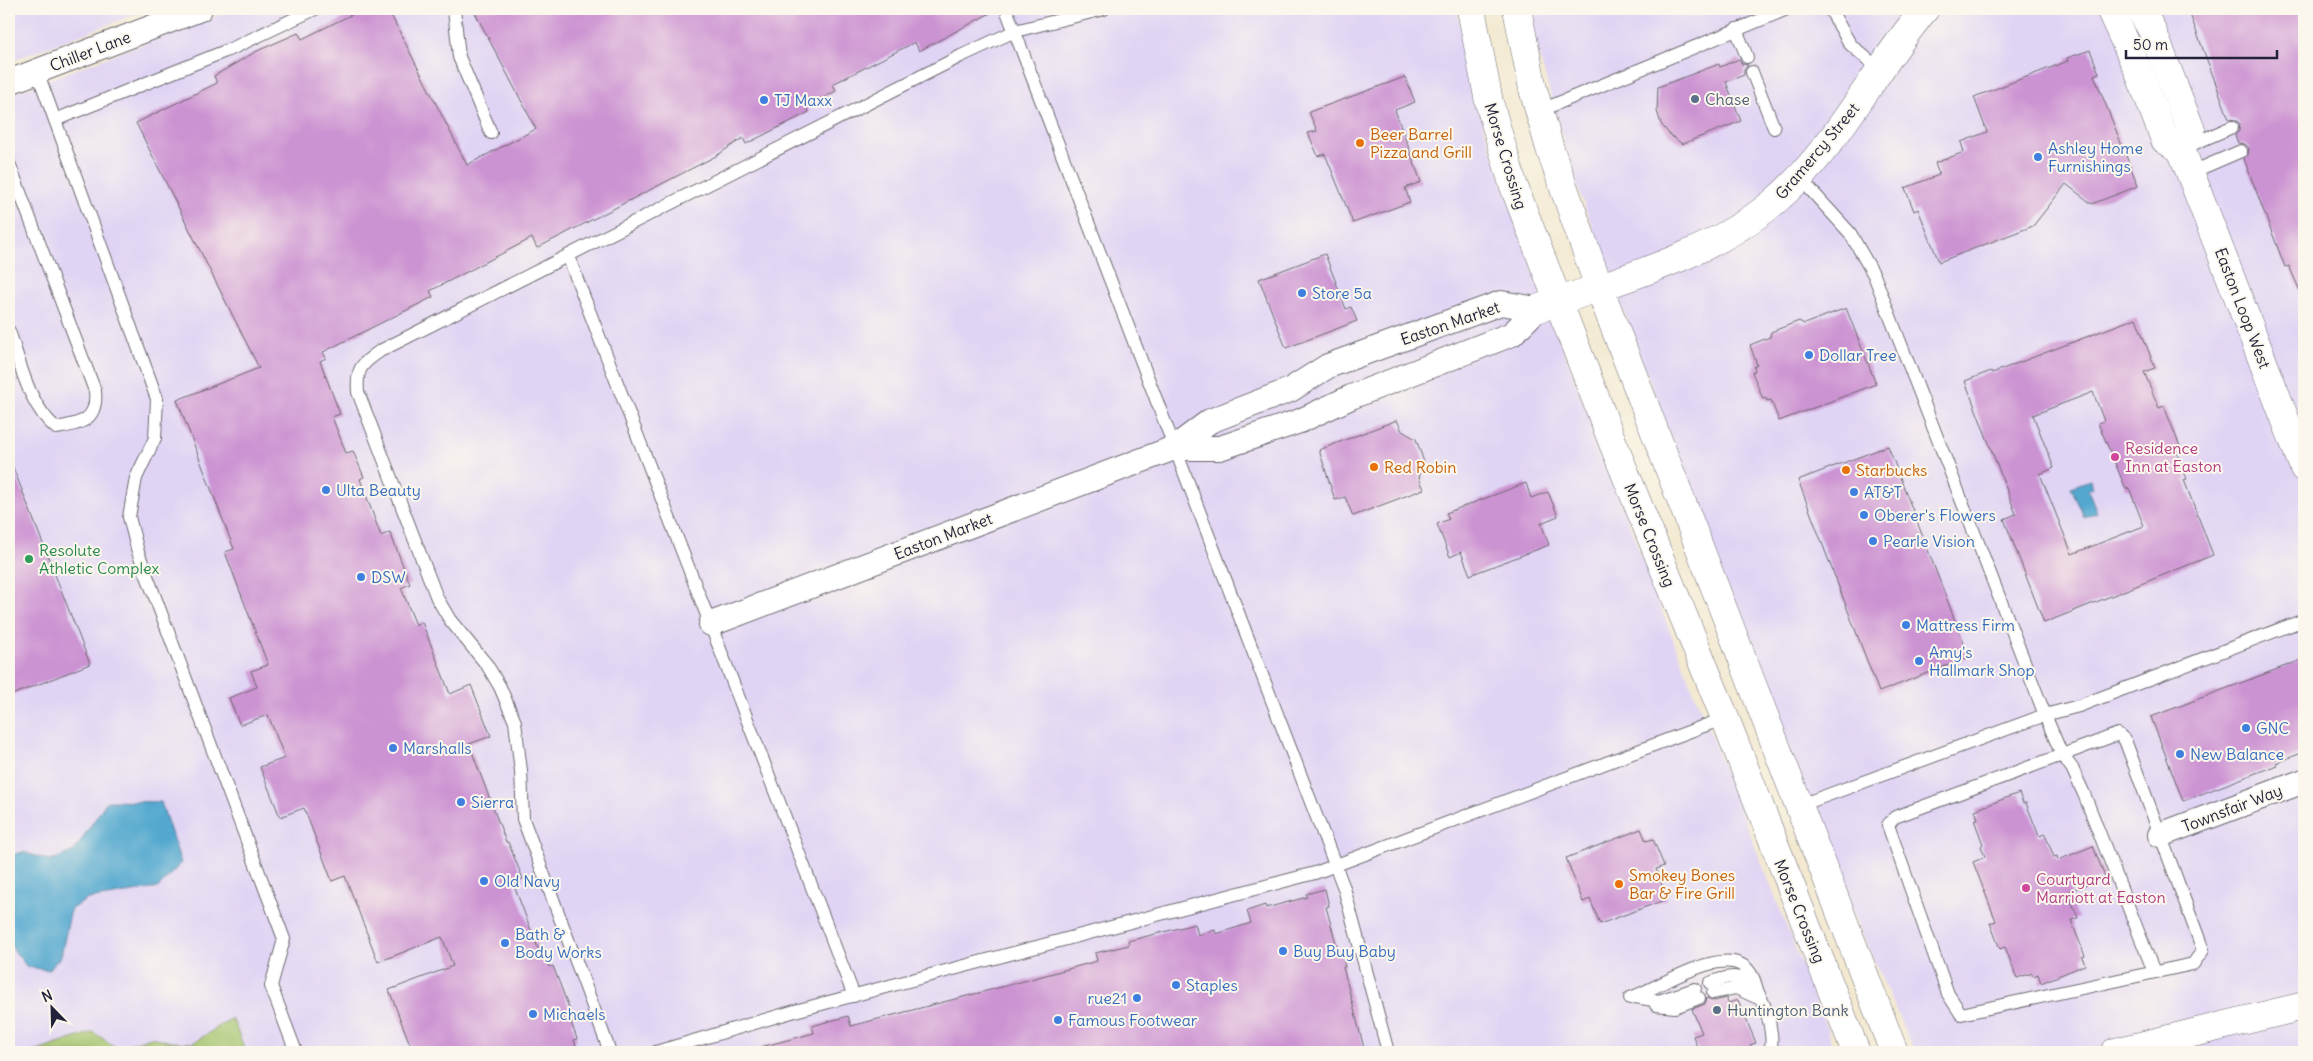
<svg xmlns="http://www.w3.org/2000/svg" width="2313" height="1061" font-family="Delius,sans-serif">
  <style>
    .built { fill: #e0d4f4 }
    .green { fill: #a3c36c; stroke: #627254 }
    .water { fill: #53a8cf; stroke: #3a6585 }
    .building { fill: #cc93d2; fill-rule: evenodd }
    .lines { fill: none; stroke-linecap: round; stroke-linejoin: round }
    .service-casing { stroke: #6b6870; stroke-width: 14 }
    .minor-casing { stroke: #6b6870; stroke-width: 26 }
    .tertiary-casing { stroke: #6b6870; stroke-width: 29 }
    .secondary-casing { stroke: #6b6870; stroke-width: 29 }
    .service { stroke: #fff; stroke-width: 12 }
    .minor { stroke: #fff; stroke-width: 24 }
    .tertiary { stroke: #fff; stroke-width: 28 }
    .secondary { stroke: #fff; stroke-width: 28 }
    .service-dot { fill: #5c6f8a; stroke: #fbf7ec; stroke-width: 2 }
    .shop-dot { fill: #3f7fe0; stroke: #fbf7ec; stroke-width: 2 }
    .food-dot { fill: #e8710a; stroke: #fbf7ec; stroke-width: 2 }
    .hotel-dot { fill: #d1479c; stroke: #fbf7ec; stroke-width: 2 }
    .leisure-dot { fill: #2e9e5b; stroke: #fbf7ec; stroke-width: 2 }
    .labels { text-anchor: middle; stroke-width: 4; stroke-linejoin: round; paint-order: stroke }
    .street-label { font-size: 16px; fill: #22223b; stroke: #fbf7ec }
    .service-label { font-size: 16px; fill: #4e5e75; stroke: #fbf7ec; text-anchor: start }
    .shop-label { font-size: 16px; fill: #366cbe; stroke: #fbf7ec; text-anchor: start }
    .food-label { font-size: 16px; fill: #c56008; stroke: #fbf7ec; text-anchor: start }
    .hotel-label { font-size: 16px; fill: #b23c85; stroke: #fbf7ec; text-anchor: start }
    .leisure-label { font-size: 16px; fill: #27864d; stroke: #fbf7ec; text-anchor: start }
  </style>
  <rect width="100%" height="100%" fill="#fbf7ec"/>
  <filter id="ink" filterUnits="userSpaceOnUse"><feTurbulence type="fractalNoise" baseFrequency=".02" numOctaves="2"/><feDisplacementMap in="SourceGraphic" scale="10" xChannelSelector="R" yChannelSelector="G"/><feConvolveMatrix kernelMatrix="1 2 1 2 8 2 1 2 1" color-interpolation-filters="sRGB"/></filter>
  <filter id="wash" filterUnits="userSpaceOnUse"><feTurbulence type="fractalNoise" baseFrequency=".0096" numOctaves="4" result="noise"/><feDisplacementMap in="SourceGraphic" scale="20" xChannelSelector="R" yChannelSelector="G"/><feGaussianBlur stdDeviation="1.12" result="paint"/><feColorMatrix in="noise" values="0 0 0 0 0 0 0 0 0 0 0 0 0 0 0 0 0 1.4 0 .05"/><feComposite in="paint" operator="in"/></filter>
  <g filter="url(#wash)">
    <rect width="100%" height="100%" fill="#f3e9d1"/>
    <g class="built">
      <polygon points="9,9 150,9 9,62"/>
      <polygon points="235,9 1457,9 1484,128 1522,239 1663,614 1826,1026 1834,1052 246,1052 232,1018 193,1043 170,1042 151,1037 117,1049 93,1032 34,1052 9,1052 9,68 19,91"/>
      <polygon points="1530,9 2304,9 2304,1052 1914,1052 1813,820 1573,175 1533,33"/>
    </g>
    <polygon class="green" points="232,1018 246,1052 34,1052 93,1032 117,1048 151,1037 171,1042 193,1043"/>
    <g class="water">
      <polygon points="2090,480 2093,487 2088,490 2097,512 2084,517 2071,487"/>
      <polygon points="107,801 161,802 181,863 158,888 88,899 71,909 61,956 49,970 27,967 9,944 9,856 23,852 51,861 74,851"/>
    </g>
    <g id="blocks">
      <g class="building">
        <polygon points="363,9 388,9 467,165 536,129 473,9 998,9 919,51 915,42 833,84 836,91 806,107 809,112 746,144 743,138 716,156 537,248 532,238 430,291 433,297 323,352 326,358 320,361 340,414 332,417 346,453 353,451 364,477 360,479 381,536 390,532 410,584 401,588 416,625 422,622 450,694 471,685 491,736 469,744 506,842 508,842 523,879 513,883 539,951 543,950 549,967 553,966 574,1021 571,1022 577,1039 574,1040 578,1052 413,1052 389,990 453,966 442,937 378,962 345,876 332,881 304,808 280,817 260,767 285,758 268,715 240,725 229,698 257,687 251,671 268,665 225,552 234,549 177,400 259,368 136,123 217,83 214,76 255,52 298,33 302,39"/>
        <polygon points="2188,9 2304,9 2304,300 2289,266 2285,267 2244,159 2248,155 2249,148 2245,144 2238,143 2235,135 2239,131 2240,124 2236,120 2229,119"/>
        <polygon points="2090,50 2099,73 2094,75 2138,186 2092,204 2066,184 2033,226 1939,262 1918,209 1914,211 1905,188 1939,175 1935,163 1964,152 1961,142 1987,132 1974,97 2068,61 2067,58"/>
        <polygon points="1739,59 1742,64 1748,65 1744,70 1744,75 1726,82 1741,121 1682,144 1669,134 1661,124 1657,111 1658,87 1719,64 1720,67"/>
        <polygon points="1405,77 1415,102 1395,110 1421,182 1405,188 1410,202 1353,223 1325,154 1318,156 1308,133 1317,131 1309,112"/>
        <polygon points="1325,254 1346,309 1351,307 1357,321 1286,348 1259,279"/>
        <polygon points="1846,308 1876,384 1779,421 1771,400 1767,401 1766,398 1763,399 1752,372 1755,371 1754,367 1757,365 1750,345 1770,337 1771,332 1799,321 1804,324"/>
        <path d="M2136 318 2155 368 2144 372 2159 408 2164 406 2181 449 2176 451 2187 479 2184 480 2213 555 2044 623 2004 519 2016 514 1965 381 1991 371 1992 373ZM2093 392 2104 421 2098 423 2126 489 2129 488 2144 526 2072 554 2040 474 2054 468 2033 415Z"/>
        <polygon points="1397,420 1402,431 1416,439 1424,462 1419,478 1424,489 1353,516 1345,497 1335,500 1319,450"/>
        <polygon points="1888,446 1969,657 1879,692 1798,480"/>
        <polygon points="9,457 90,664 9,696"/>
        <polygon points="1526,483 1531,498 1548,492 1558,516 1541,523 1549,545 1470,575 1461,552 1450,557 1437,524 1449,519 1446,513"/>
        <polygon points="2304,659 2304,752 2276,763 2277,765 2183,801 2151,717"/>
        <polygon points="2019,793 2023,803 2026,803 2039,836 2045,834 2054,857 2057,856 2058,860 2093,846 2105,877 2070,891 2072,894 2069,895 2078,918 2071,920 2085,956 2082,957 2085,965 2041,983 2038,974 2033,976 2032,973 2017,978 2005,947 2000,949 1990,923 1996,921 1973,862 1985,857 1981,846 1983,844 1974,820 1978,819 1975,810"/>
        <polygon points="1641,829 1646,841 1653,839 1664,866 1656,869 1667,899 1600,924 1590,899 1583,902 1566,858"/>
        <polygon points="1325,889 1329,906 1326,907 1338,950 1341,950 1345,967 1343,967 1365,1052 762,1052 761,1047 814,1033 812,1026 848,1016 851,1026 1013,984 1097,961 1095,953 1129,945 1128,941 1195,924 1198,935 1215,930 1216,934 1251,923 1247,911 1265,905 1266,908 1307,897 1306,894"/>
        <polygon points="1707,998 1714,1001 1726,998 1728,1003 1738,1000 1756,1043 1750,1045 1752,1052 1699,1052 1693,1036 1702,1033 1692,1009 1705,1004"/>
      </g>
    </g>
  </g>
  <g filter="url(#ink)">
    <use href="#blocks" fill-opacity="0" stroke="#6b6870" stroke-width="1"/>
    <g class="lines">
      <g class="service-casing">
        <g id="service">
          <polyline points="454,9 459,57 491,133"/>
          <polyline points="1006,9 1344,888 1388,1052"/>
          <polyline points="1830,9 1850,44 1881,71"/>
          <polyline points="1736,29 1747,57"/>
          <polyline points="37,71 157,399 155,438 136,478 129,517 138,552 284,939 271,986 296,1052"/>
          <polyline points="1752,72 1774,128"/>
          <polyline points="1539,111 1787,9"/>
          <polyline points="55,120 233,48 315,9"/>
          <polyline points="2186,147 2232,127"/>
          <path d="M9 163 95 391C98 420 81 424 56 428 28 404 21 365 9 331"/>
          <polyline points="2190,173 2241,151"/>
          <polyline points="1799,177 1850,233 1874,275 2045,715 2079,706 2304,620"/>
          <polyline points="568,256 854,996"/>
          <polyline points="1798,806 2045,715 2062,755 2118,734 2125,740 2203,950 2193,964 1961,1014 1948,994 1888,825 1895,817 2062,755 2072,768 2084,794 2154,972"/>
          <path d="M1710 983C1721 979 1733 974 1744 979 1763 987 1776 1034 1770 1052"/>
          <polyline points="1713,993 1736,988 1758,998"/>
          <polyline points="1635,997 1659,1001 1695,989"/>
          <path d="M1630 998C1656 990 1730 938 1751 974 1755 980 1756 987 1758 993"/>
          <polyline points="1656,1005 1675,1007 1699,998"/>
          <path d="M610 1052 523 819 521 771 515 722 500 687 487 665 450 620 437 598 358 392C356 369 361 364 380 351L961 56 1015 31 1104 9"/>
          <polyline points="656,1052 795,1011 1315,873 1725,718"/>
        </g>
      </g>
      <g class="minor-casing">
        <g id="minor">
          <polyline points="9,82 200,9"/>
          <polyline points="1174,448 1220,448 1300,421 1351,397 1512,334 1537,309"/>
          <polyline points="711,624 1174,448 1210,421 1290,390 1328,366 1501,303 1537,309"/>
          <polyline points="2160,835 2304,781"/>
        </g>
      </g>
      <g class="tertiary-casing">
        <g id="tertiary">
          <polyline points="2110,9 2138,70 2165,140 2181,149 2304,468"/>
          <polyline points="2140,9 2152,30 2191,130 2181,149"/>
          <path d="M1537 309C1618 279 1706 259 1774 202 1835 151 1874 69 1925 9"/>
        </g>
      </g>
      <g class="secondary-casing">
        <g id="secondary">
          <polyline points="1471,9 1489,102 1513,184 1612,441 1725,718 1856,1052"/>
          <polyline points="1517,9 1533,89 1550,149 1599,287 1894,1052"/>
          <polyline points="2115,1052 2304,1006"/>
        </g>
      </g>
      <use href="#service" class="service"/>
      <use href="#minor" class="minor"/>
      <use href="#tertiary" class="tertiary"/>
      <use href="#secondary" class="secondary"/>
    </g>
  </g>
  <g class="service-dot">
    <circle cx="1695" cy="99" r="5"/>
    <circle cx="1717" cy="1010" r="5"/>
  </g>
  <g class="shop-dot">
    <circle cx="764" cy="100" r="5"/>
    <circle cx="2038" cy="157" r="5"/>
    <circle cx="1302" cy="293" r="5"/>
    <circle cx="1809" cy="355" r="5"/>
    <circle cx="326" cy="490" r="5"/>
    <circle cx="1854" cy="492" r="5"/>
    <circle cx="1864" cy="515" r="5"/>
    <circle cx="1873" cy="541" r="5"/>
    <circle cx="361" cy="577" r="5"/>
    <circle cx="1906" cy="625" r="5"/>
    <circle cx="1919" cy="661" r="5"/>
    <circle cx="2246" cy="728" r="5"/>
    <circle cx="393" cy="748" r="5"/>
    <circle cx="2180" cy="754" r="5"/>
    <circle cx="461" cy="802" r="5"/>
    <circle cx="484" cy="881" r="5"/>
    <circle cx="505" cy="943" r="5"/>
    <circle cx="1283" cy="951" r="5"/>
    <circle cx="1176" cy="985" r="5"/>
    <circle cx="1137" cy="998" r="5"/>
    <circle cx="533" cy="1014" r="5"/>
    <circle cx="1058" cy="1020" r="5"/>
  </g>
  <g class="food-dot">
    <circle cx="1360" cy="143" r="5"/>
    <circle cx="1374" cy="467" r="5"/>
    <circle cx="1846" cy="470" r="5"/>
    <circle cx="1619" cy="884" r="5"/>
  </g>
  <g class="hotel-dot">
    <circle cx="2115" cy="457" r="5"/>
    <circle cx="2026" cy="888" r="5"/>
  </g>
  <circle class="leisure-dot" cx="29" cy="559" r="5"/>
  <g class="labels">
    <g class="street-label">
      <text transform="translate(90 51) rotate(-21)" y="6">Chiller Lane</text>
      <text transform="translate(1817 151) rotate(-50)" y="6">Gramercy Street</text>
      <text transform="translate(1506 156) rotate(73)" y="6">Morse Crossing</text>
      <text transform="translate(2243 308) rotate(69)" y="6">Easton Loop West</text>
      <text transform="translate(1450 323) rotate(-19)" y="6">Easton Market</text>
      <text transform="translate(1650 535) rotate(68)" y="6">Morse Crossing</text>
      <text transform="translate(943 536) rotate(-21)" y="6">Easton Market</text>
      <text transform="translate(2232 808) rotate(-21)" y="6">Townsfair Way</text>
      <text transform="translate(1800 911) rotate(68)" y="6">Morse Crossing</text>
    </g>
    <g class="service-label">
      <text x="1705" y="105">Chase</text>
      <text x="1727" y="1016">Huntington Bank</text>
    </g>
    <g class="shop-label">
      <text x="774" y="106">TJ Maxx</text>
      <text x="2048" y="154">Ashley Home<tspan x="2048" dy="18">Furnishings</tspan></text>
      <text x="1312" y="299">Store 5a</text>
      <text x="1819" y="361">Dollar Tree</text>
      <text x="336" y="496">Ulta Beauty</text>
      <text x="1864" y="498">AT&amp;T</text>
      <text x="1874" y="521">Oberer's Flowers</text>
      <text x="1883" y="547">Pearle Vision</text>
      <text x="371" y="583">DSW</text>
      <text x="1916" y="631">Mattress Firm</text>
      <text x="1929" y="658">Amy's<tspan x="1929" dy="18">Hallmark Shop</tspan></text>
      <text x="2256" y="734">GNC</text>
      <text x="403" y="754">Marshalls</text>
      <text x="2190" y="760">New Balance</text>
      <text x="471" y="808">Sierra</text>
      <text x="494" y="887">Old Navy</text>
      <text x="515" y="940">Bath &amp;<tspan x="515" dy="18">Body Works</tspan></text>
      <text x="1293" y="957">Buy Buy Baby</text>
      <text x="1186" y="991">Staples</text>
      <text x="1127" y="1004" text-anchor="end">rue21</text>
      <text x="543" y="1020">Michaels</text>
      <text x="1068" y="1026">Famous Footwear</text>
    </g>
    <g class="food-label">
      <text x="1370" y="140">Beer Barrel<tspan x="1370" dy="18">Pizza and Grill</tspan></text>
      <text x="1384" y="473">Red Robin</text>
      <text x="1856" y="476">Starbucks</text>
      <text x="1629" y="881">Smokey Bones<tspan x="1629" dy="18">Bar &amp; Fire Grill</tspan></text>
    </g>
    <g class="hotel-label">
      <text x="2125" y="454">Residence<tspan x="2125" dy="18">Inn at Easton</tspan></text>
      <text x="2036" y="885">Courtyard<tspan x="2036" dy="18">Marriott at Easton</tspan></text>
    </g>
    <g class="leisure-label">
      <text x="39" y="556">Resolute<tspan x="39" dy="18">Athletic Complex</tspan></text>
    </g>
  </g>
  <rect width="2313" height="1061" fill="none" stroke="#fbf7ec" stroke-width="30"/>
  <g transform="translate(52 1008) rotate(337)" stroke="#fbf7ec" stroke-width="4" paint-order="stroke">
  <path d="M0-4L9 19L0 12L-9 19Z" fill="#22223b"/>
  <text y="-8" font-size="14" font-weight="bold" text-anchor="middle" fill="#22223b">N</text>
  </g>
  <path d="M2126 50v8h151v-8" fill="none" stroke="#22223b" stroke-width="2.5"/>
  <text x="2133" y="50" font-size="15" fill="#22223b" stroke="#fbf7ec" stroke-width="4" paint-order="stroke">50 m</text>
</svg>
